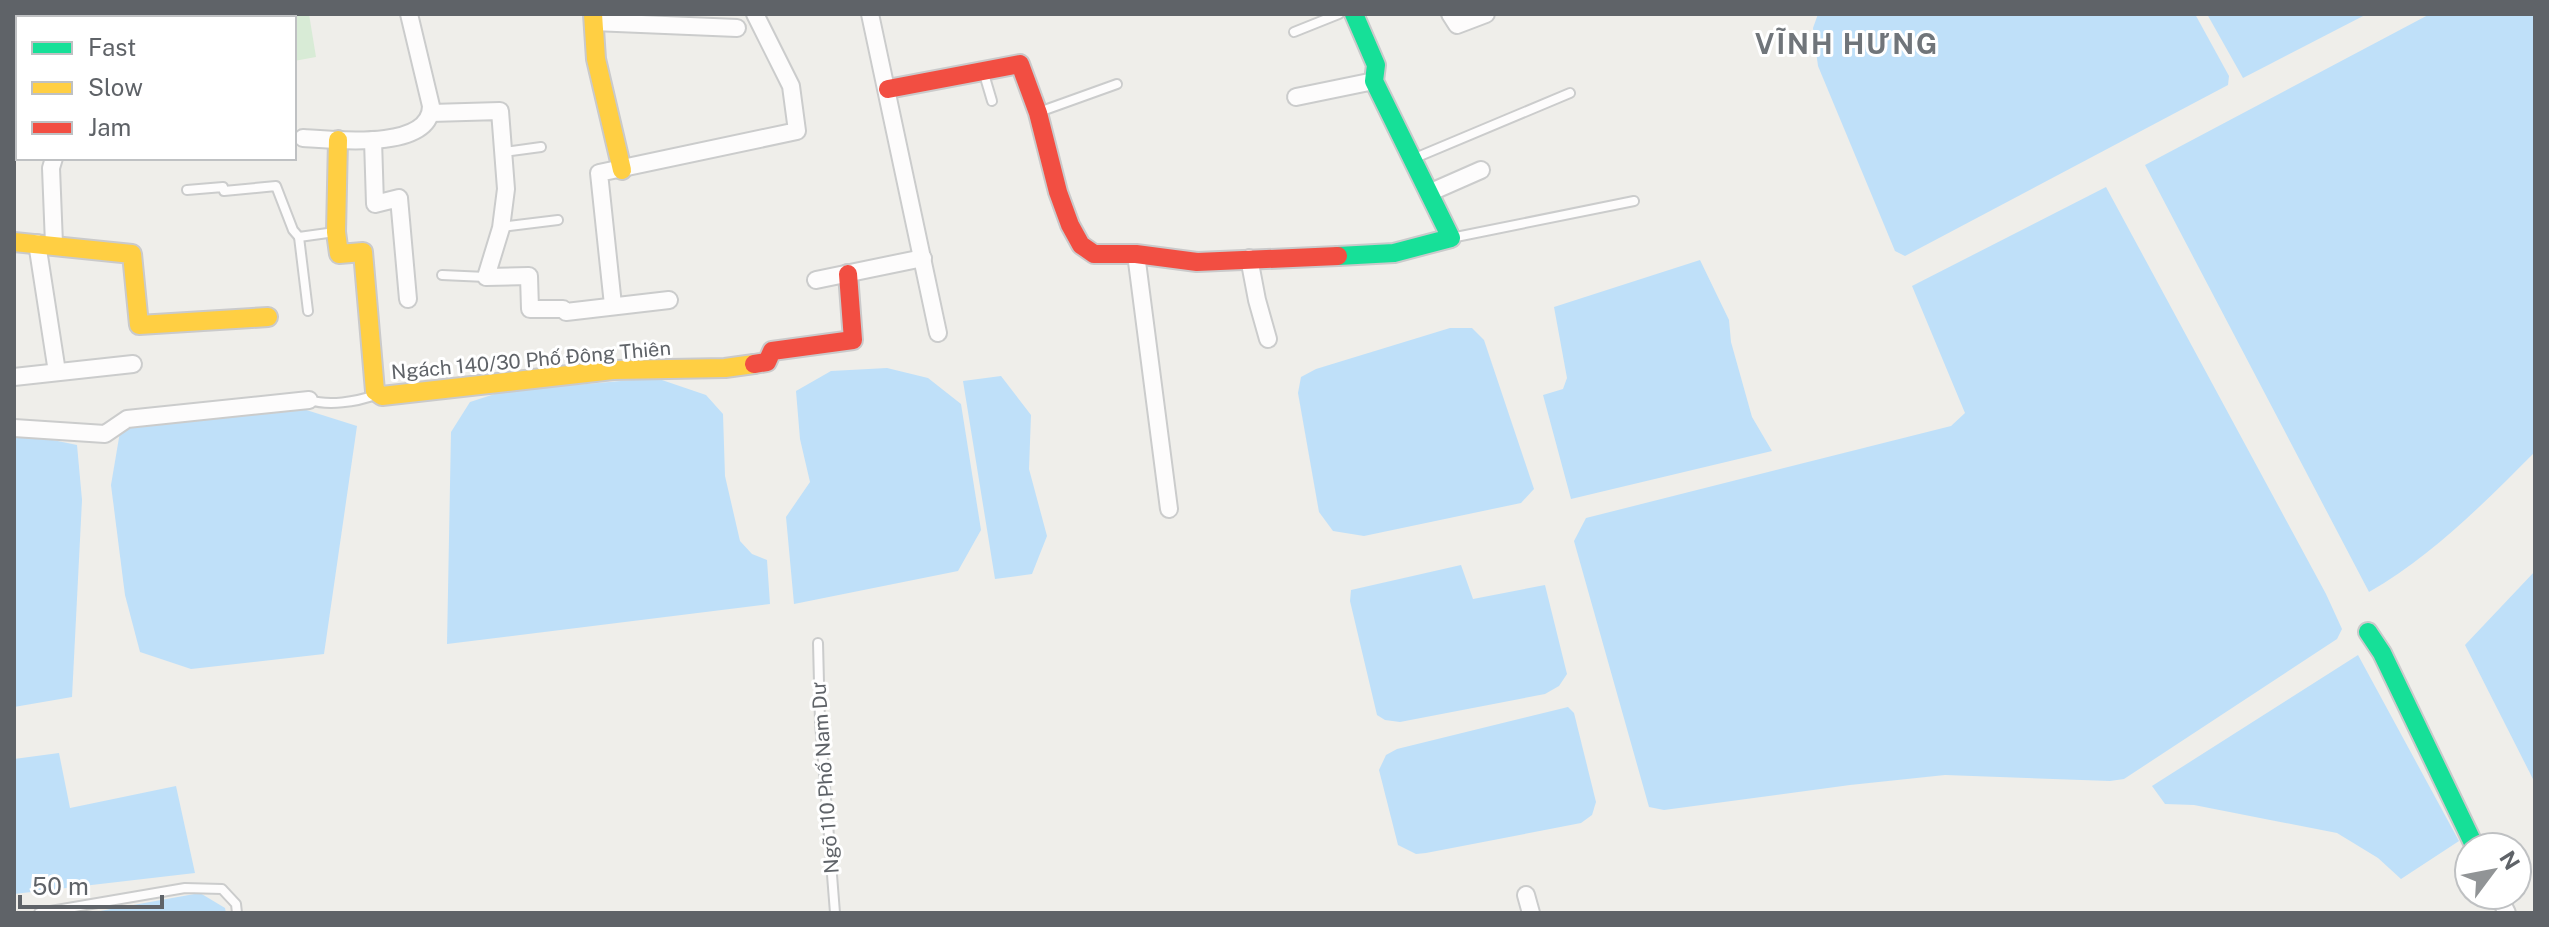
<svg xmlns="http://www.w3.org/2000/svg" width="2549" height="927" font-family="'Public Sans',sans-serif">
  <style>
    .green { fill: #d8ebd6 }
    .water { fill: #bfe0f9 }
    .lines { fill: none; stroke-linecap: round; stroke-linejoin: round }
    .lane-casing { stroke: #cbcccc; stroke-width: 12 }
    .street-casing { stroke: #cbcccc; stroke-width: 20 }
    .fast-casing { stroke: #cacacb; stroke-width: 22 }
    .slow-casing { stroke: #cacacb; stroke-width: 22 }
    .jam-casing { stroke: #cacacb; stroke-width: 22 }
    .lane { stroke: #fdfcfc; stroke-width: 8 }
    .street { stroke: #fdfcfc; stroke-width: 16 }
    .fast { stroke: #16e098; stroke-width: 18 }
    .slow { stroke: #ffcf43; stroke-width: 18 }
    .jam { stroke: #f24e42; stroke-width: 18 }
    .labels { text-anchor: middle; stroke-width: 6; stroke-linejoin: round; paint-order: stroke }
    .street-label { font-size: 20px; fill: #5f6368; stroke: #fff }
    .district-label { font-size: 28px; font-weight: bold; letter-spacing: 2px; fill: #70757a; stroke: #fff }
  </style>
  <rect width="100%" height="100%" fill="#efeeea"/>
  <polygon class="green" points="267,14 309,14 316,57 294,61 294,18 268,18"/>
  <g class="water">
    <polygon points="1818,14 2195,14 2229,76 2228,85 1905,256 1895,251 1818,66 1813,28"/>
    <polygon points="2207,14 2367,14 2243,78"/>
    <path d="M2430 14H2535V452C2484 503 2432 556 2369 592L2145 165Z"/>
    <polygon points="2106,187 2326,594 2342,629 2337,639 2124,779 2110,781 1945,775 1850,785 1664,810 1649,807 1574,541 1586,518 1951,426 1965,413 1912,286"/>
    <polygon points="1700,260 1729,320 1731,342 1752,417 1772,451 1571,499 1543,395 1563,389 1567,378 1554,307"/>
    <polygon points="1450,328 1472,328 1484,340 1534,489 1521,503 1364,536 1333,531 1319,512 1298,393 1301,377 1316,369"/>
    <polygon points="887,368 928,378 961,404 981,530 958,571 794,604 786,517 810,482 800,439 796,391 831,371"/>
    <polygon points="1001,376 1031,415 1029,469 1047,536 1032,574 995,579 963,381"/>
    <polygon points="656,378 706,395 723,414 725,476 740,541 752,554 767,560 770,604 447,644 451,432 470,402 504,391"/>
    <polygon points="300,408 357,426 324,654 191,669 140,652 125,595 111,485 121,426"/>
    <polygon points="14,432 77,445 82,500 72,697 14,707"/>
    <polygon points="1461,565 1473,599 1545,585 1567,674 1559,686 1545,694 1400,722 1385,720 1377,715 1350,601 1351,590"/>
    <polygon points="2535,571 2535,783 2465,645"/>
    <polygon points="2358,655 2459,841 2401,879 2378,858 2337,833 2194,805 2165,804 2152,786"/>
    <polygon points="1568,707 1574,713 1596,802 1592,815 1581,823 1426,853 1416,854 1398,845 1379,770 1386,755 1397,749"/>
    <polygon points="59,753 70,808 176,786 195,873 14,894 14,759"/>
    <polygon points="200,893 225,908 226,913 89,913"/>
  </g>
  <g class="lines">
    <g class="lane-casing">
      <g id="lane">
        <polyline points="265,14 266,18"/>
        <polyline points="1294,32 1339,14"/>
        <polyline points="984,74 992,101"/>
        <polyline points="1039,112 1117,84"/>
        <polyline points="504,152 541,147"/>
        <polyline points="1415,158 1570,93"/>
        <polyline points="187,190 223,187 224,191 276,186 293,230 299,237"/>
        <polyline points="501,227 558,220"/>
        <polyline points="1451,238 1634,201"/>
        <polyline points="442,275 486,277"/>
        <polyline points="308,311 299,237 335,232"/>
        <path d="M309 400C329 406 356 402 375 395"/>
        <polyline points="818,643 820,722 835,913"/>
        <polyline points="39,913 185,888 222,889 236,904 237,913"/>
      </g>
    </g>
    <g class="street-casing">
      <g id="street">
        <polyline points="870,14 938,333"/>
        <polyline points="1450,14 1457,25 1486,14"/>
        <polyline points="61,18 61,14"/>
        <polyline points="593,22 737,28"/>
        <polyline points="1296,97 1374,81"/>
        <polyline points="431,113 500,111 506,189 501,228 486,277 529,276 530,309 563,309 566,312 669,300"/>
        <path d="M303 138C334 140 431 151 431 106L409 14"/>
        <polyline points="373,140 375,204 399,198 408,299"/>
        <polyline points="1431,192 1481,170"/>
        <polyline points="37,243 57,372"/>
        <polyline points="54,244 51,168 54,158"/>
        <polyline points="1136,254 1169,509"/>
        <polyline points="1249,258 1257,300 1268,339"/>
        <polyline points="816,280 923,258"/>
        <polyline points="613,305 599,173 797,131 791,86 755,14"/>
        <polyline points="14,377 133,364"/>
        <polyline points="14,428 105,434 127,419 309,400"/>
        <polyline points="1526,895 1531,913"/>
        <polyline points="2498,895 2507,913"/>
      </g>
    </g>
    <g class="fast-casing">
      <g id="fast">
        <polyline points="1338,256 1394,253 1451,238 1374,81 1376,65 1354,14"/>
        <polyline points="2368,632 2382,653 2475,847"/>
      </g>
    </g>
    <g class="slow-casing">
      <g id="slow">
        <polyline points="593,14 596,59 622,170"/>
        <polyline points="338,140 336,232 339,254 363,252 375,391 382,396 613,370 725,368 754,364"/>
        <polyline points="14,242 132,254 139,325 268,317"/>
      </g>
    </g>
    <g class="jam-casing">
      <g id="jam">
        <polyline points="888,89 1020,64 1038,113 1058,192 1070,225 1081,245 1094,254 1136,254 1197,262 1338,256"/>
        <polyline points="754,364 767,362 772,351 853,340 848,274"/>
      </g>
    </g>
    <use href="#lane" class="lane"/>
    <use href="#street" class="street"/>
    <use href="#fast" class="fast"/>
    <use href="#slow" class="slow"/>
    <use href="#jam" class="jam"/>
  </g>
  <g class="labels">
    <g class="street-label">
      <text transform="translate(531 360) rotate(-5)" y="7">Ngách 140/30 Phố Đông Thiên</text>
      <text transform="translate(825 778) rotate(-94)" y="7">Ngõ 110 Phố Nam Dư</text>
    </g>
    <g class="district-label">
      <text x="1847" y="54">VĨNH HƯNG</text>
    </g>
  </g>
  <rect width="2549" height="927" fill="none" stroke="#5f6368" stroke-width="32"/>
  <rect x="16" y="16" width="280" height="144" fill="#ffffff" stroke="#bfc1c3" stroke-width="2"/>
  <rect x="32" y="42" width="40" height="12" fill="#16e098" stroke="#bfc1c3" stroke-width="2"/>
  <text x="88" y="56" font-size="24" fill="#5f6368">Fast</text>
  <rect x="32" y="82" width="40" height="12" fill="#ffcf43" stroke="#bfc1c3" stroke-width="2"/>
  <text x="88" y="96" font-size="24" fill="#5f6368">Slow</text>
  <rect x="32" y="122" width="40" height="12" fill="#f24e42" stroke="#bfc1c3" stroke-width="2"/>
  <text x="88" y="136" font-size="24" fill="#5f6368">Jam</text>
  <g transform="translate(2493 871) rotate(58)"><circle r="38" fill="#ffffff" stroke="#bfc1c3" stroke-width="2"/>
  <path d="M0-6L14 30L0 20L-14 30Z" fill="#919496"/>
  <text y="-12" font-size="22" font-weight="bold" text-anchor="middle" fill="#5f6368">N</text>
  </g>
  <path d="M20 895v12h142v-12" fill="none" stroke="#5f6368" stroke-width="4"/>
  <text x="32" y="895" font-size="24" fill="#5f6368" stroke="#ffffff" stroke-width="6" paint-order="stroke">50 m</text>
</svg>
